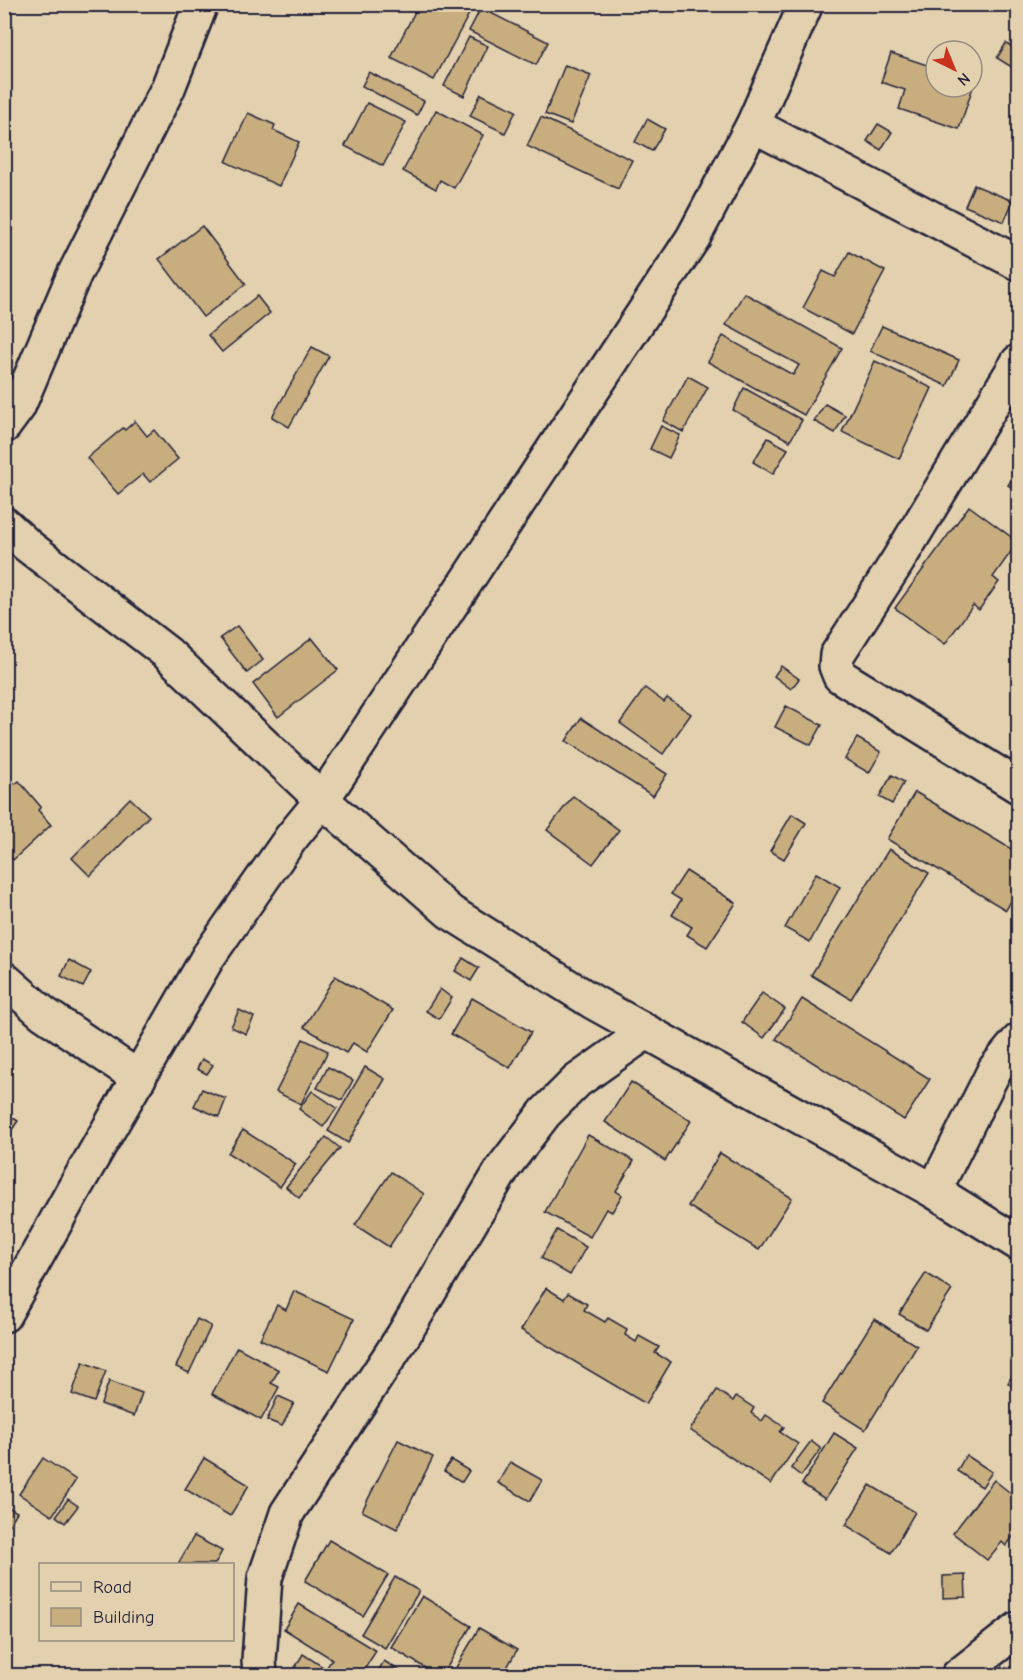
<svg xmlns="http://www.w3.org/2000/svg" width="1023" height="1680" font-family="'Comic Neue',sans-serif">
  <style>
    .building { fill: #c8ae7f; stroke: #22223b; stroke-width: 1.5 }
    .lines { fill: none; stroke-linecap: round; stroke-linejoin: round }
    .minor-casing { stroke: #22223b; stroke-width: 38 }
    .minor { stroke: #e3d0ae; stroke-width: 33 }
  </style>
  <rect width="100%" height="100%" fill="#e3d0ae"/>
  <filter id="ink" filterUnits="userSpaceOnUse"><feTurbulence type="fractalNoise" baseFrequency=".0167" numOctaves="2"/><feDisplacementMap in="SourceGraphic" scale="12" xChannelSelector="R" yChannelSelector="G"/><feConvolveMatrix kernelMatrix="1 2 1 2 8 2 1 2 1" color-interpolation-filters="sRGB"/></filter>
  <g filter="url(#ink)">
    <g class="building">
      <polygon points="419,4 455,4 470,12 434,80 391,58"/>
      <polygon points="481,8 548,42 536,65 469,31"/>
      <polygon points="469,37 488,46 464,96 444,86"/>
      <polygon points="1006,43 1018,51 1018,71 997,58"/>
      <polygon points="891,53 936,68 936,87 972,87 972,80 975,81 959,129 899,109 905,90 881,82"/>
      <polygon points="565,65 591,75 571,124 545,114"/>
      <polygon points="369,72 424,101 417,115 362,86"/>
      <polygon points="481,94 516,111 505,133 470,116"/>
      <polygon points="367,103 406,122 383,166 345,146"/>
      <polygon points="436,110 483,135 454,188 440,180 436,189 403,171"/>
      <polygon points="248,113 275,125 273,130 299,142 279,186 226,162"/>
      <polygon points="541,117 632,160 618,189 527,146"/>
      <polygon points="647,119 665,129 652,151 635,142"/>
      <polygon points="878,124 892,132 881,150 867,141"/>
      <polygon points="974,185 1013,201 1004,222 965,206"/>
      <polygon points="202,226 246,284 203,317 159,259"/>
      <polygon points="849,252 885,271 852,334 803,308 823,271 835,277"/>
      <polygon points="744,293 842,348 804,415 708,362 723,336 793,375 799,365 726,325"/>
      <polygon points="257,296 270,313 222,352 208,335"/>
      <polygon points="882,326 959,360 947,386 870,351"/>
      <polygon points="312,347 329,356 289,427 272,417"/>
      <polygon points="875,361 932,388 899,459 842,432"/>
      <polygon points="688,376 708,387 683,432 663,421"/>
      <polygon points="744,388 802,420 790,441 733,410"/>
      <polygon points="825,404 845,415 835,433 814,421"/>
      <polygon points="135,421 147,436 154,430 178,459 150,482 143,474 118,494 87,458 123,428 125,430"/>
      <polygon points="661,426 680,435 669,458 650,449"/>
      <polygon points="768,438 788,449 773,474 753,462"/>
      <polygon points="1018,470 1018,492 1008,485"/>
      <polygon points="969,506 1018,542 993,577 999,582 979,610 973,605 945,644 895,608"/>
      <polygon points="237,626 263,660 247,673 220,638"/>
      <polygon points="312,638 338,670 278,717 253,684"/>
      <polygon points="781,666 799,679 791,689 774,676"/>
      <polygon points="645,688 664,702 667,698 691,714 663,754 620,723"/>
      <polygon points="786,706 822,725 811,745 775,727"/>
      <polygon points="581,718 667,774 653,796 566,741"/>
      <polygon points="857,738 881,752 869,773 845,759"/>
      <polygon points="4,772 15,784 19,781 41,807 38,810 51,825 13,860 4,851"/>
      <polygon points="892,775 904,782 892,804 879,797"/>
      <polygon points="915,792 1018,853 1018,888 1006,910 887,839"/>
      <polygon points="573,796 619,830 593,864 547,830"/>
      <polygon points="130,798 149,816 90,876 72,858"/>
      <polygon points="792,814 806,823 784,859 770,851"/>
      <polygon points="889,849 929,873 851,999 811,975"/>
      <polygon points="686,871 736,903 707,947 687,935 692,927 672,915 681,900 671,894"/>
      <polygon points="816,873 840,887 810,942 785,928"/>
      <polygon points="463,958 479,968 471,981 455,971"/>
      <polygon points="69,960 91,972 83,987 61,976"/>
      <polygon points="335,976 393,1010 367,1052 353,1043 346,1053 304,1027"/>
      <polygon points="440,989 452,998 439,1019 426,1011"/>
      <polygon points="762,993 785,1009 764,1038 742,1022"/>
      <polygon points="472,998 531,1032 510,1068 451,1034"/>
      <polygon points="802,999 930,1079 904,1120 776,1039"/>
      <polygon points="239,1010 254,1017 246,1034 231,1027"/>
      <polygon points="303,1039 328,1051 301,1104 276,1092"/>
      <polygon points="202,1059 213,1065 207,1074 197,1069"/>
      <polygon points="328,1067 353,1080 342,1100 317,1088"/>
      <polygon points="365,1067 385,1079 348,1143 328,1131"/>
      <polygon points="631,1082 691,1121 665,1161 605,1122"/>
      <polygon points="202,1089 226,1099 219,1117 194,1106"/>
      <polygon points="312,1091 337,1108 323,1127 299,1109"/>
      <polygon points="4,1112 18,1121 4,1141"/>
      <polygon points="243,1130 296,1164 280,1187 228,1153"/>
      <polygon points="588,1135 634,1161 616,1191 622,1195 612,1212 606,1209 590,1237 545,1212"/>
      <polygon points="326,1137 340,1148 299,1198 286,1187"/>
      <polygon points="720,1153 792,1198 759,1250 688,1206"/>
      <polygon points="391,1172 424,1194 389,1247 355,1225"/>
      <polygon points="557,1230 586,1247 570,1275 541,1258"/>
      <polygon points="926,1273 952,1290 926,1330 899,1314"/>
      <polygon points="546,1288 564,1299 568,1293 587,1304 584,1310 605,1322 608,1318 627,1329 625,1335 636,1342 639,1336 659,1347 655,1353 671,1362 646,1404 521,1330"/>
      <polygon points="294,1291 354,1319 329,1371 260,1339 277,1305 286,1310"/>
      <polygon points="197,1319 211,1326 189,1373 176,1367"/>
      <polygon points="874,1319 917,1346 865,1430 822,1403"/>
      <polygon points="237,1347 279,1370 271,1383 279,1387 261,1420 212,1394"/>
      <polygon points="83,1362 106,1371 94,1402 72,1394"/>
      <polygon points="1018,1365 1018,1390 1008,1383"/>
      <polygon points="109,1381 142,1393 134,1416 101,1404"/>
      <polygon points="717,1390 733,1401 736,1396 754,1408 751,1413 762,1421 766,1415 784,1427 780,1432 798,1444 771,1484 690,1430"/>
      <polygon points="278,1396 294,1403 282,1426 267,1420"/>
      <polygon points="834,1433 858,1448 825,1499 802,1484"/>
      <polygon points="398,1440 433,1457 397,1529 362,1511"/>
      <polygon points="811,1441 821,1449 801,1476 791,1468"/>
      <polygon points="966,1455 992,1472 982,1487 957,1471"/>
      <polygon points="43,1458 76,1480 52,1516 19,1494"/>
      <polygon points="204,1458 249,1485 230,1516 185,1489"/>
      <polygon points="451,1460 469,1471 462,1482 444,1471"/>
      <polygon points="510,1462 542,1480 530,1501 498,1483"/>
      <polygon points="994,1480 1018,1499 1018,1530 1006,1546 1002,1542 987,1560 953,1533"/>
      <polygon points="870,1485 915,1512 891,1553 846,1525"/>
      <polygon points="68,1499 78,1506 65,1523 56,1516"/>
      <polygon points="4,1505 17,1512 4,1534"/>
      <polygon points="194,1536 222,1551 215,1564 178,1564"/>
      <polygon points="329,1540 388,1575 363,1616 305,1581"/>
      <polygon points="965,1575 966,1597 943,1598 943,1576"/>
      <polygon points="395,1577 419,1591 385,1648 361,1634"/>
      <polygon points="422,1596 471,1626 442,1676 438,1676 391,1647"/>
      <polygon points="299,1604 376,1651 360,1676 290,1676 303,1654 326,1669 332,1659 284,1629"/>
      <polygon points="479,1628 517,1650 502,1676 451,1676"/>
      <polygon points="384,1661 408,1676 375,1676"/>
    </g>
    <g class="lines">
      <g class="minor-casing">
        <g id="minor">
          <polyline points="753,125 1018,263"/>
          <polyline points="1018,362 897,562 837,655 836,666 840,676 1018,786"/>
          <polyline points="4,426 18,407 74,275 168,88 201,4"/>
          <polyline points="4,524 28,546 167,653 322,800 450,912 593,1002 934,1191 1018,1243"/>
          <polyline points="4,979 43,1013 139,1078"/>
          <polyline points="934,1191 995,1069 1018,1041"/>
          <polyline points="4,1315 73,1191 208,957 291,838 322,800 693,238 753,125 806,4"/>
          <polyline points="260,1676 259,1660 265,1578 287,1513 403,1336 503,1168 545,1113 577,1081 646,1032"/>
          <polyline points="958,1676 1018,1629"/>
        </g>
      </g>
      <use href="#minor" class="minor"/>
    </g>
  </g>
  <rect width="1023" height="1680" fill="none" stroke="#e3d0ae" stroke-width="24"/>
  <rect x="12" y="12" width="999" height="1656" fill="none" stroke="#22223b" stroke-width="2" filter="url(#ink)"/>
  <rect x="39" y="1563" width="195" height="78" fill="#e3d0ae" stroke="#968a80" stroke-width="1.5"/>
  <rect x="51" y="1582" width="30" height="9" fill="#e3d0ae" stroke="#968a80" stroke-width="1.5"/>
  <text x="93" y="1593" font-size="18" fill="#22223b">Road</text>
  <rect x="51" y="1608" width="30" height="18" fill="#c8ae7f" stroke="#968a80" stroke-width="1.5"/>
  <text x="93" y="1623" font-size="18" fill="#22223b">Building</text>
  <g transform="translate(954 69) rotate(137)"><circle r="28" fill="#e3d0ae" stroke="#968a80" stroke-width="1.5"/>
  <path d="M0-4.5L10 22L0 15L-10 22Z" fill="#c8321e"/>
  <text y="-9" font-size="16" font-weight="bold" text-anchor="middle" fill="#22223b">N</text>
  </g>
</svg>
